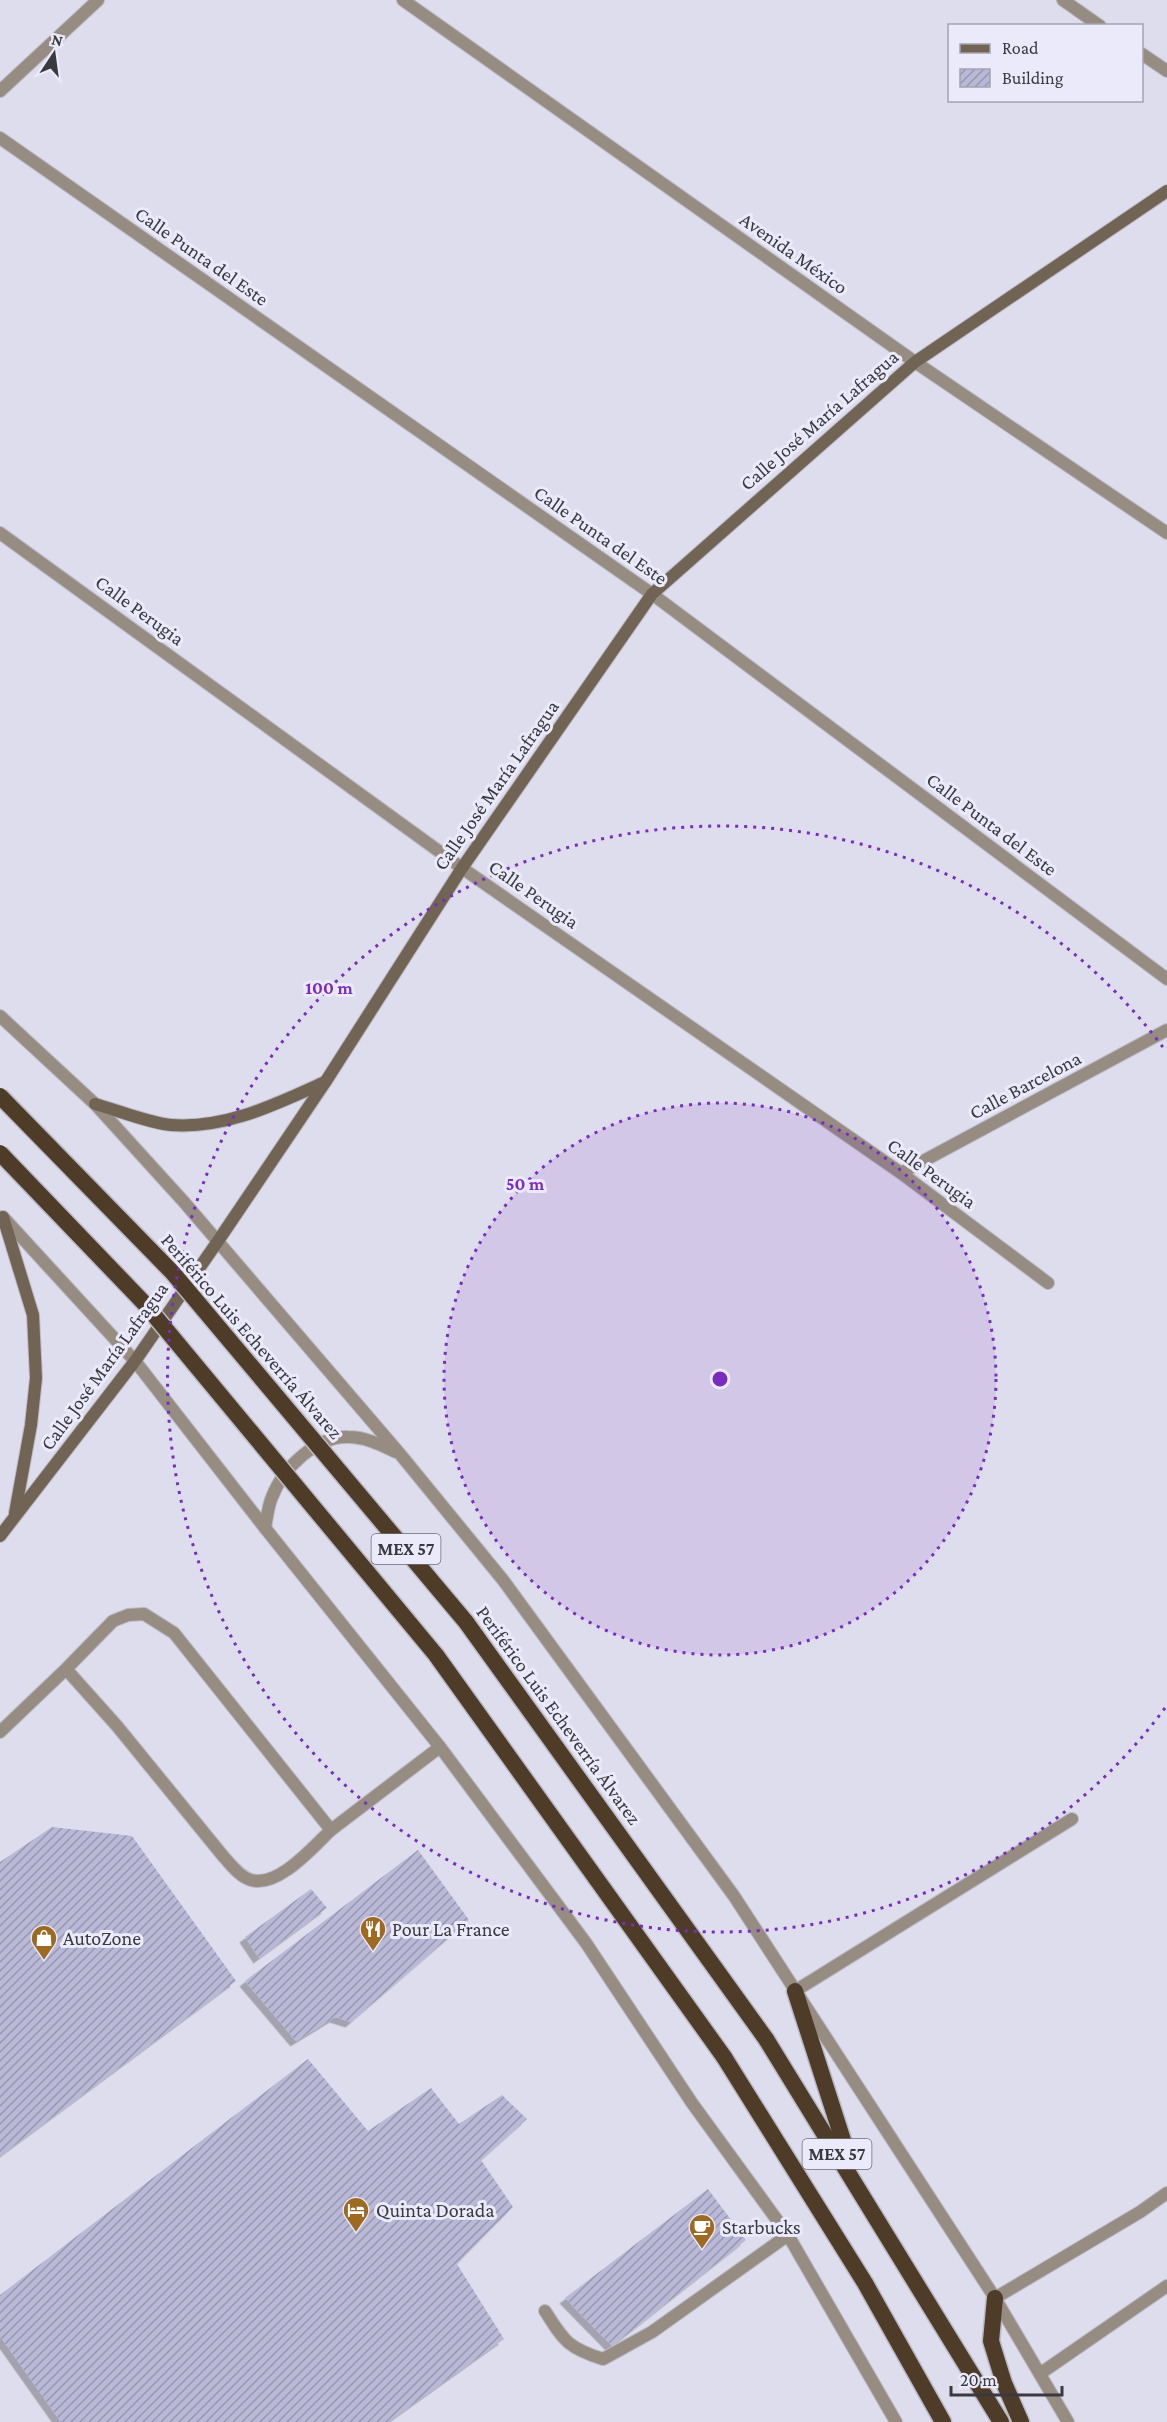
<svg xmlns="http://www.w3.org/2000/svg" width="1167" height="2422" font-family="'Crimson Pro',serif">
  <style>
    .building { fill: url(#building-hatch); filter: url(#shadow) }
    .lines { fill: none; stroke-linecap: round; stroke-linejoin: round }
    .service-casing { stroke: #bab9c7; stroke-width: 14 }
    .minor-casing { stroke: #bab9c7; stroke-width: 14 }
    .tertiary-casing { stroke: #bab9c7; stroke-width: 14 }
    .secondary-casing { stroke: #bab9c7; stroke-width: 14 }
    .trunk-casing { stroke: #bab9c7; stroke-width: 19 }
    .service { stroke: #968c81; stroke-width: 12 }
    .minor { stroke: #968c81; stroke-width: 12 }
    .tertiary { stroke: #968c81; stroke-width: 12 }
    .secondary { stroke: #726454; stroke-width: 12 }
    .trunk { stroke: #4e3c28; stroke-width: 16 }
    .trunk-bridge-casing { stroke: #bab9c7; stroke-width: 19; stroke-linecap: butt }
    .trunk-bridge { stroke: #4e3c28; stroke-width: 16 }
    .ring { fill: none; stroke: #7b2cbf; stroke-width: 3; stroke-dasharray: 3 6 }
    .labels { text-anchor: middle; stroke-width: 6; stroke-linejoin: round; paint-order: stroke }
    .shield { fill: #ebeafb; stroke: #6e6e77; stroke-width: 1.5 }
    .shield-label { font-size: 18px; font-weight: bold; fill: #39393f }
    .street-label { font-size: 20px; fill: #39393f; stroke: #ebeafb }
    .poi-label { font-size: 20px; fill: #39393f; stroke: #ebeafb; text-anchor: start }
    .centre { fill: #7b2cbf; stroke: #ebeafb; stroke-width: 3 }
    .ring-label { font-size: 18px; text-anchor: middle; font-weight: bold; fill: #7b2cbf; stroke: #ebeafb; stroke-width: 6; stroke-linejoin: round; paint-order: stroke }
  </style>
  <defs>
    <pattern id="building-hatch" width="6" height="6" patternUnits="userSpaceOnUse" patternTransform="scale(1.5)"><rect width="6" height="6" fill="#b9b8d7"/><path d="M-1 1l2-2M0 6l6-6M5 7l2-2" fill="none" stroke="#9797b0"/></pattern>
    <filter id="shadow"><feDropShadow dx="-5.5" dy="5.5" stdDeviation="0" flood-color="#0004"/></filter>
  </defs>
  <rect width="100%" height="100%" fill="#dedded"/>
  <g class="building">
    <polygon points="52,1827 132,1836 236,1981 0,2156 0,1862"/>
    <polygon points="418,1850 469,1920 351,2022 335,2017 296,2041 245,1981"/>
    <polygon points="311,1889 327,1908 259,1958 245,1937"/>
    <polygon points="308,2059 368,2131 431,2088 459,2124 502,2095 527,2119 481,2160 513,2207 457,2264 504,2339 388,2422 61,2422 0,2336 0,2295"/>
    <polygon points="708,2189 746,2240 612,2346 565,2298"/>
  </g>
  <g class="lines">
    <g class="service-casing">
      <g id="service">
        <path d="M0 1732 66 1669 113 1621 128 1615 144 1614 174 1633 331 1830C313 1847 278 1888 251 1880 240 1877 231 1865 223 1856L117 1726 66 1669"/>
        <polyline points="331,1830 440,1747"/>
        <polyline points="795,1991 1072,1819"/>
        <polyline points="995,2298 1140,2212 1167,2193"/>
        <path d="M545 2311C564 2341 568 2348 603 2359L652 2332 788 2235"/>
      </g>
    </g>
    <g class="minor-casing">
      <g id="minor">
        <polyline points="403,0 915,362 1167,533"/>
        <polyline points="1063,0 1100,26"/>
        <polyline points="1142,54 1167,71"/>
        <polyline points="0,91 98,0"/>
        <polyline points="0,138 652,594 1167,979"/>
        <polyline points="0,533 462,868 901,1173 1048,1283"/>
        <polyline points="901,1173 1167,1030"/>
        <polyline points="1041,2373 1167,2286"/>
      </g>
    </g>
    <g class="tertiary-casing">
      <g id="tertiary">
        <polyline points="0,1016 95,1104 184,1202 400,1454 503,1580 734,1896 995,2298 1068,2422"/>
        <polyline points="3,1217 135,1361 265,1528 440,1747 586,1943 692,2103 788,2235 896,2422"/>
        <path d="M265 1528C267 1518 268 1506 272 1497 283 1468 316 1436 348 1437 366 1437 381 1445 396 1452"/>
      </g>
    </g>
    <g class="secondary-casing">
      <g id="secondary">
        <path d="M95 1104C117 1110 149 1123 171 1125 227 1129 276 1104 325 1082"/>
        <polyline points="3,1217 33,1315 36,1378 31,1425 15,1513"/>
        <polyline points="0,1536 135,1361 218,1241 326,1081 462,868 652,594 915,362 1167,191"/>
      </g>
    </g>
    <g class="trunk-casing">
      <g id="trunk">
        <polyline points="795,1991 850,2162"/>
        <polyline points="766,2039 1001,2422"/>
        <polyline points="724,2057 865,2283 943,2422"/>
        <polyline points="995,2298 991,2341 1004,2383 1021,2422"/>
      </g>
    </g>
    <use href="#service" class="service"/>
    <use href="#minor" class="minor"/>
    <use href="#tertiary" class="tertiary"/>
    <use href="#secondary" class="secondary"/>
    <use href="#trunk" class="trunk"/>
    <g class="trunk-bridge-casing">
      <g id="trunk-bridge">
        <polyline points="0,1096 173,1273 466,1622 766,2039"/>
        <polyline points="0,1153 144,1303 436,1655 724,2057"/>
      </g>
    </g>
    <use href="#trunk-bridge" class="trunk-bridge"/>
  </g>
  <circle cx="720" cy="1379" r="276" fill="#7b2cbf" fill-opacity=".12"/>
  <g class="ring">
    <circle cx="720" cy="1379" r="276"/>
    <path d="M1165 1708A553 553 0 1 1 1165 1050"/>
  </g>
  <defs>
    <g id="restaurant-pin" transform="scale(1.35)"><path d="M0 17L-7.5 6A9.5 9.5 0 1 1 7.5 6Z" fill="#9e6921" stroke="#ebeafb"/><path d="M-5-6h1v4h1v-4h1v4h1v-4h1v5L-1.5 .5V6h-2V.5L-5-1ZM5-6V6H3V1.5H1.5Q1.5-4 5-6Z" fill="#fff"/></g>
    <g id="shop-pin" transform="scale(1.35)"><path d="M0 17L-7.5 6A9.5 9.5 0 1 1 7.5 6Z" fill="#9e6921" stroke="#ebeafb"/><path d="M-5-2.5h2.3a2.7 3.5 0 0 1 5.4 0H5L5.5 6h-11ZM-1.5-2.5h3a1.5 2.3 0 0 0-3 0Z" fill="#fff"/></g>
    <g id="hotel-pin" transform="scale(1.35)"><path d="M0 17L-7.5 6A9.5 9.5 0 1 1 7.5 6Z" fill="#9e6921" stroke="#ebeafb"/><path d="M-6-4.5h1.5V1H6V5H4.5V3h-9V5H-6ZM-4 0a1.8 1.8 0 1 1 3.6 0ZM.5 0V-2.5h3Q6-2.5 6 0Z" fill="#fff"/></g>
    <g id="cafe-pin" transform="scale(1.35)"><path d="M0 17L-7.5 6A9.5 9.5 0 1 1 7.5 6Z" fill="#9e6921" stroke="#ebeafb"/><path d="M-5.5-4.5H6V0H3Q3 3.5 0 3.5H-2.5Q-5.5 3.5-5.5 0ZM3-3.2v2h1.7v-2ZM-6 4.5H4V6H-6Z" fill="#fff"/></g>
  </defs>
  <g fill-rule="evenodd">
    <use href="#restaurant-pin" x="373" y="1929"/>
    <use href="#shop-pin" x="44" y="1938"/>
    <use href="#hotel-pin" x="356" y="2210"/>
    <use href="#cafe-pin" x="702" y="2227"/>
  </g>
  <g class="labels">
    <g class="shield">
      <rect x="371.5" y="1534" width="69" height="30" rx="4.5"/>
      <rect x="802.5" y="2139" width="69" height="30" rx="4.5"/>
    </g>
    <g class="shield-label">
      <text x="406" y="1555">MEX 57</text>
      <text x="837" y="2160">MEX 57</text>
    </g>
    <g class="street-label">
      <text transform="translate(794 253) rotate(35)" y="7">Avenida México</text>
      <text transform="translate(202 256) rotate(35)" y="7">Calle Punta del Este</text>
      <text transform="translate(819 420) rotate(-41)" y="7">Calle José María Lafragua</text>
      <text transform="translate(601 535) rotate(35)" y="7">Calle Punta del Este</text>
      <text transform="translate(140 610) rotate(36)" y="7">Calle Perugia</text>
      <text transform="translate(496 785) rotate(-55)" y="7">Calle José María Lafragua</text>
      <text transform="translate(992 824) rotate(37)" y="7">Calle Punta del Este</text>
      <text transform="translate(534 894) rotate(35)" y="7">Calle Perugia</text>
      <text transform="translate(1025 1085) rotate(-28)" y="7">Calle Barcelona</text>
      <text transform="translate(932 1173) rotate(36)" y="7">Calle Perugia</text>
      <text transform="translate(252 1336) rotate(49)" y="7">Periférico Luis Echeverría Álvarez</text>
      <text transform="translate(104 1366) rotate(-54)" y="7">Calle José María Lafragua</text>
      <text transform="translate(559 1715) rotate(54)" y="7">Periférico Luis Echeverría Álvarez</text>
    </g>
    <g class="poi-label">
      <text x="392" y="1936">Pour La France</text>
      <text x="63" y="1945">AutoZone</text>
      <text x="376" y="2217">Quinta Dorada</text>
      <text x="722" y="2234">Starbucks</text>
    </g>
  </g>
  <circle cx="720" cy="1379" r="9" class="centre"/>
  <g class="ring-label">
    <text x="329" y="994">100 m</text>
    <text x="525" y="1190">50 m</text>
  </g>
  <rect x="948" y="24" width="195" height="78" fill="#ebeafb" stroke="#a4a3b0" stroke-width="1.5"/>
  <rect x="960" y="44" width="30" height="9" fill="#726454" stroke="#a4a3b0" stroke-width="1.5"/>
  <text x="1002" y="54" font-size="18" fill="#39393f">Road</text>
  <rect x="960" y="69" width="30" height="18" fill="url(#building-hatch)" stroke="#a4a3b0" stroke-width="1.5"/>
  <text x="1002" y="84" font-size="18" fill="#39393f">Building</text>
  <g transform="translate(54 54) rotate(13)" stroke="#ebeafb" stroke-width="4.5" paint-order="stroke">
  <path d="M0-4.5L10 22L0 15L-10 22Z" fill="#39393f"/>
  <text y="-9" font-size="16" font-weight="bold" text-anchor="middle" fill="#39393f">N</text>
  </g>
  <path d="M951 2386v9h111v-9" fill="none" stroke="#39393f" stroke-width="3"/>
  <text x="960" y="2386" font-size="18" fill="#39393f" stroke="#ebeafb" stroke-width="4.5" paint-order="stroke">20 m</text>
</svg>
